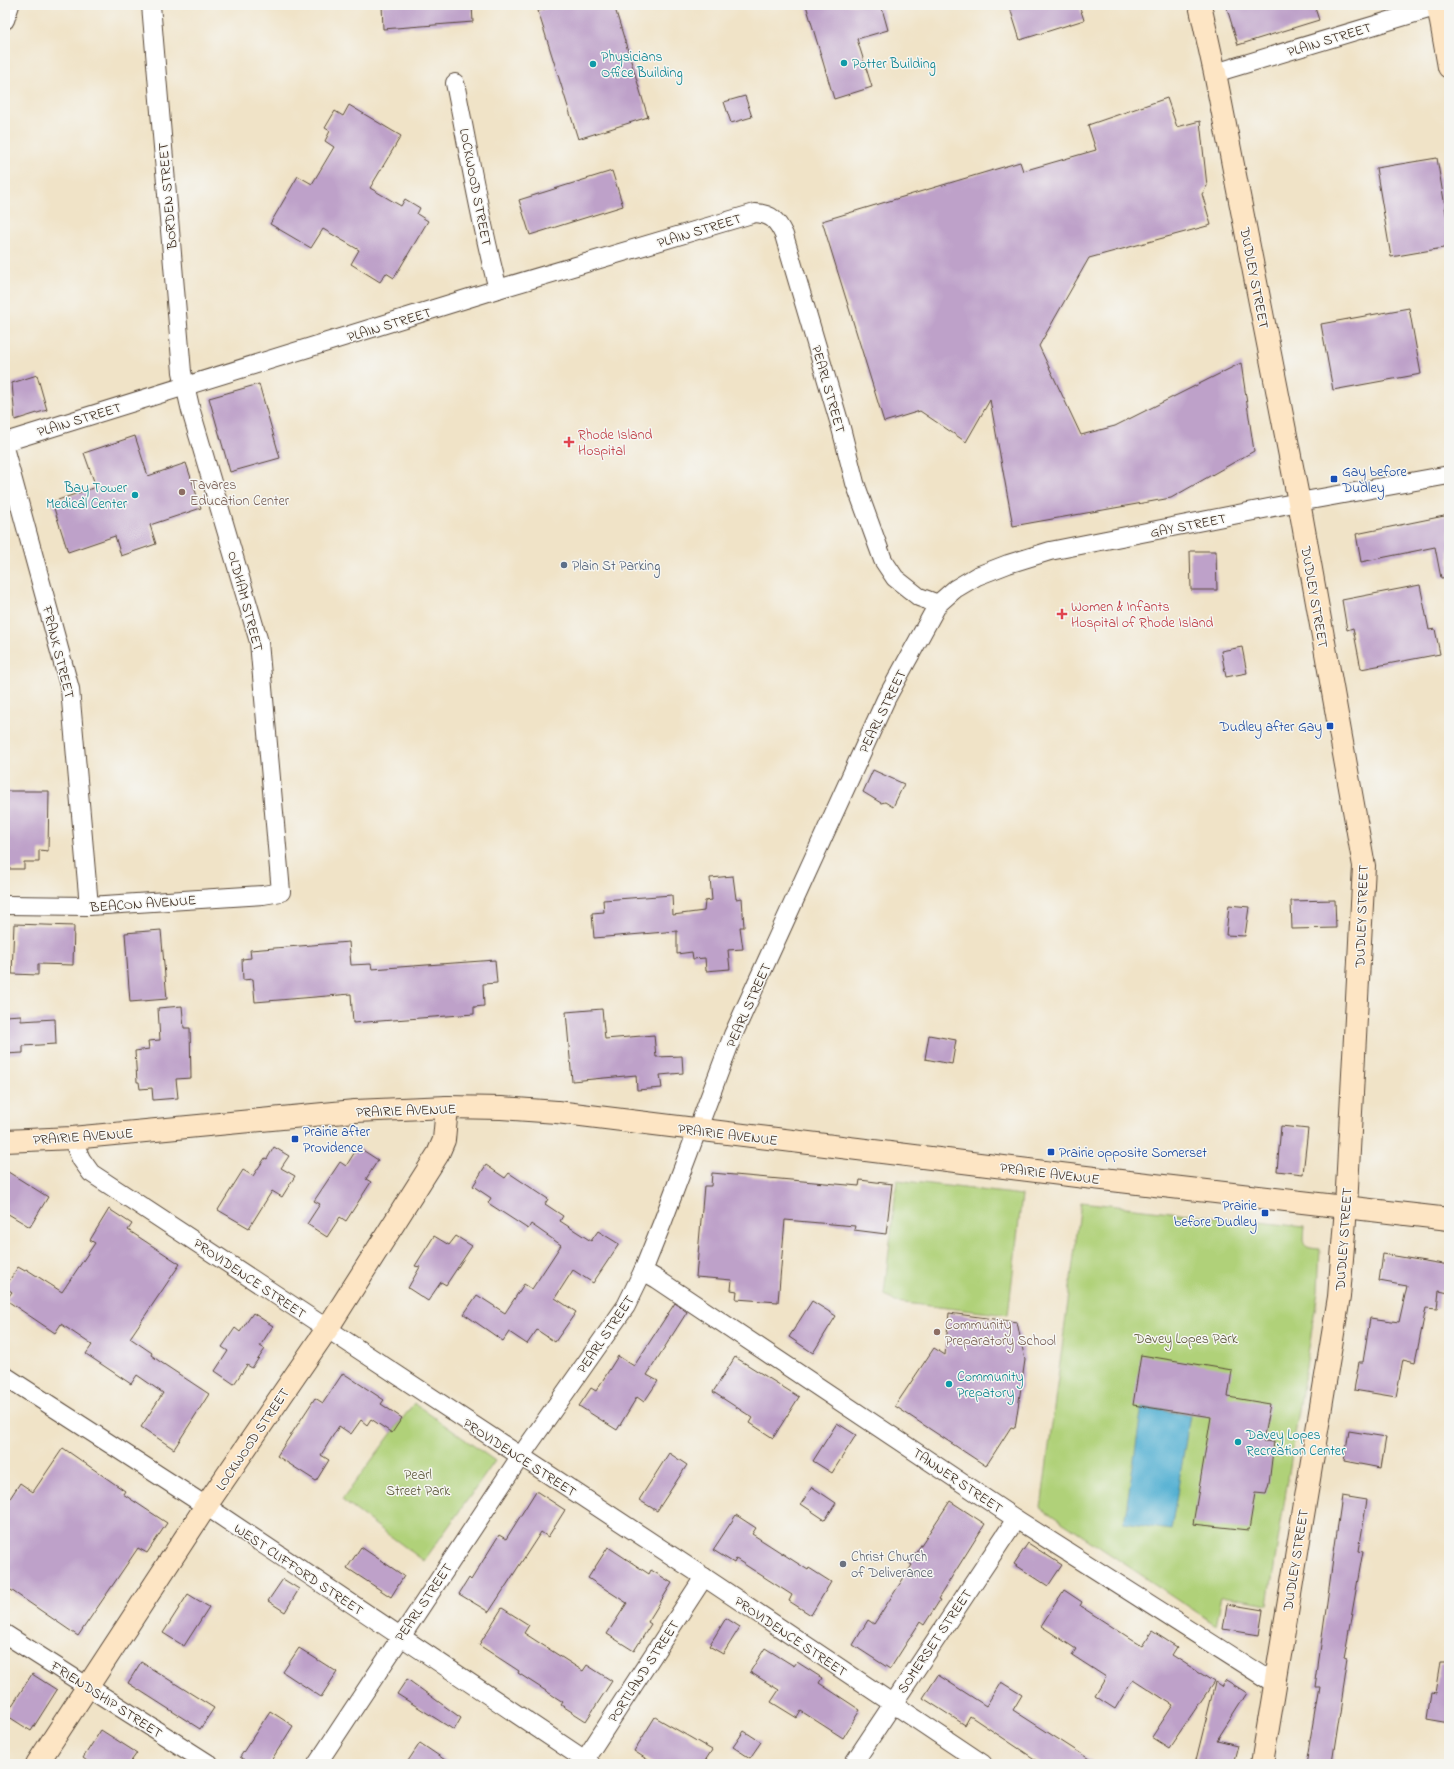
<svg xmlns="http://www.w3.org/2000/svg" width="1454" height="1769" font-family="'Indie Flower',sans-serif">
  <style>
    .green { fill: #b0d179; stroke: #767e4c }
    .water { fill: #55b1d3; stroke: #486e78 }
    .building { fill: #bea1c9 }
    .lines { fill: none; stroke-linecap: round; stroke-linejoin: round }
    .street-casing { stroke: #564637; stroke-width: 20 }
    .secondary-casing { stroke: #564637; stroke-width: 24 }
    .street { stroke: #fff; stroke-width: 18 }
    .secondary { stroke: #fde5c4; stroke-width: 22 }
    .culture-dot { fill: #0f9aa8; stroke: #f6f6f2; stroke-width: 1.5 }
    .health-dot { fill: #e0444e; stroke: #f6f6f2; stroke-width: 1.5 }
    .transit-dot { fill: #1a4fb4; stroke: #f6f6f2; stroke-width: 1.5 }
    .education-dot { fill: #8d6e63; stroke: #f6f6f2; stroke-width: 1.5 }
    .service-dot { fill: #5c6f8a; stroke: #f6f6f2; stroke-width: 1.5 }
    .worship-dot { fill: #6b7280; stroke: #f6f6f2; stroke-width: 1.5 }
    .labels { text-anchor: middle; stroke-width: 3; stroke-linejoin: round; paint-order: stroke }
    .street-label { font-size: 14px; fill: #3b2a1e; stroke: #f6f6f2 }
    .culture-label { font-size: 14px; fill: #0d838f; stroke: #f6f6f2; text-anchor: start }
    .health-label { font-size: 14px; fill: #be3a42; stroke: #f6f6f2; text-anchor: start }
    .transit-label { font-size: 14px; fill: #164399; stroke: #f6f6f2; text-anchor: start }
    .education-label { font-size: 14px; fill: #785e54; stroke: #f6f6f2; text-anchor: start }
    .service-label { font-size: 14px; fill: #4e5e75; stroke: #f6f6f2; text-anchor: start }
    .park-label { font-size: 14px; fill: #585435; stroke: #f6f6f2 }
    .worship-label { font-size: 14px; fill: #5b616d; stroke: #f6f6f2; text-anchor: start }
  </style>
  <rect width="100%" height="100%" fill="#f6f6f2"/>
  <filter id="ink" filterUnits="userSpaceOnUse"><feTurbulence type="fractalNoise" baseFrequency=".025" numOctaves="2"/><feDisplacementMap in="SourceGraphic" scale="8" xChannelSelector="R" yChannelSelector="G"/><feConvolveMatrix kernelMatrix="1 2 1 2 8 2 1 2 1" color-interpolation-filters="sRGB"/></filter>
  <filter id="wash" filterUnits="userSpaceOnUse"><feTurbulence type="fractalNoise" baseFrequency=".012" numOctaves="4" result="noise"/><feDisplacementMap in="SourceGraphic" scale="16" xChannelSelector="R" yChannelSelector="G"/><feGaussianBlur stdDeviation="0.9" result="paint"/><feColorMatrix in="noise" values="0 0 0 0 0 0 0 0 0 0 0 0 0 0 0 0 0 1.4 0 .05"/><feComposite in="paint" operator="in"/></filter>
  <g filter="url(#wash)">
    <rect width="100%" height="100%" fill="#f0e3c7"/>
    <g class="green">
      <polygon points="897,1180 1022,1195 1008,1315 895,1302 884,1294"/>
      <path d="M1081 1202 1304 1227C1302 1245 1302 1248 1320 1249L1318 1291 1268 1604 1222 1596 1216 1625 1041 1508Z"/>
      <polygon points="414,1403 495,1461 424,1561 342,1500"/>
    </g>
    <polygon class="water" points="1142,1407 1190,1415 1171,1530 1124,1523"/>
    <g id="blocks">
      <g class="building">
        <polygon points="382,5 472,5 473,22 383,29"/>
        <polygon points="556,5 614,5 648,117 578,139 538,11"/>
        <polygon points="806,5 881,5 888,30 857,39 872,87 834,99"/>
        <polygon points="1009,5 1079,5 1084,20 1020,40"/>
        <polygon points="1226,5 1314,5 1319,20 1238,45"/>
        <polygon points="745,96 752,117 731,123 724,102"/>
        <polygon points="1167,98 1177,127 1200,121 1207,186 1202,194 1211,225 1089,258 1039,346 1081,435 1115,426 1241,363 1254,451 1171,498 1013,526 990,400 966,442 920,411 884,422 822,221 1020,162 1023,171 1096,150 1088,125"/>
        <polygon points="349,105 401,136 370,188 401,206 405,199 420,208 417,214 428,221 394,278 386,273 380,282 351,264 359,250 323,229 311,248 270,224 298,176 312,184 334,147 325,141 330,131 325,128 335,111 343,116"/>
        <polygon points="1437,158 1449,231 1449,247 1391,257 1376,168"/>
        <polygon points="612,171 623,206 530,235 519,200"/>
        <polygon points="1409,308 1421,374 1333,390 1321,324"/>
        <polygon points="37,375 47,410 15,420 12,383"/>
        <polygon points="259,384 280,458 230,472 209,398"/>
        <polygon points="135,436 148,476 186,463 201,508 150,525 156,544 121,556 115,536 68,552 52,502 96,487 84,453"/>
        <polygon points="1449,515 1449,577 1441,578 1435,547 1361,562 1356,534"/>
        <polygon points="1190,551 1216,551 1217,590 1191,590"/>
        <polygon points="1420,585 1429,630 1435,629 1440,654 1361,669 1353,628 1347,630 1342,600"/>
        <polygon points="1242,647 1247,673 1226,677 1221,651"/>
        <polygon points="873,770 904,784 893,807 885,802 881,803 863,792"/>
        <polygon points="5,791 49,791 48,851 39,850 39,862 24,862 24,869 5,869"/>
        <polygon points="733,876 736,899 742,898 744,927 740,927 743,949 728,950 730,969 706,971 705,958 693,959 692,952 677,954 677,931 594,938 592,913 604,912 603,900 672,895 673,915 704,911 705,901 712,900 710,878"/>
        <polygon points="1335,900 1336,928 1292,929 1291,901"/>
        <polygon points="1229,905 1249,907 1245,936 1226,935"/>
        <polygon points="14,924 74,926 73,965 38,964 38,975 12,974"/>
        <polygon points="161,930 167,999 130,1002 125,933"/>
        <polygon points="349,942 351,965 371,964 372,969 495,960 497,983 483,984 484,1006 474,1007 474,1014 353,1023 351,994 255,1002 253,979 243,980 242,959 251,958 250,950"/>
        <polygon points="182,1006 184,1028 190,1028 191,1078 176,1079 178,1098 153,1100 152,1088 140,1089 139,1082 137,1082 135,1051 149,1049 148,1041 160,1040 158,1008"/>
        <polygon points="602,1009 605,1039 654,1035 656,1057 682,1056 683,1073 660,1075 662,1088 637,1090 636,1075 572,1081 566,1012"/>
        <polygon points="21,1015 21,1021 55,1019 56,1044 23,1046 23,1053 5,1054 5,1016"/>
        <polygon points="929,1035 956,1040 952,1064 925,1059"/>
        <polygon points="1281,1126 1308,1129 1303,1174 1277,1171"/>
        <polygon points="274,1147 289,1156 281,1168 295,1176 282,1197 272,1191 249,1228 218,1210 243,1170 253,1176 265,1158 267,1159"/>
        <polygon points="358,1147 378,1160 366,1179 371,1182 346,1221 340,1217 327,1237 307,1224 320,1204 314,1201 340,1162 346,1166"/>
        <polygon points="486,1165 505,1178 509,1173 548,1199 545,1204 563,1216 560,1221 591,1241 598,1231 619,1244 593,1283 573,1270 555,1298 576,1312 555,1342 537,1330 527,1344 509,1332 503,1341 464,1314 477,1295 505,1313 524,1284 532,1289 561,1245 531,1224 528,1229 488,1203 491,1198 473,1186"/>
        <polygon points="5,1170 48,1197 30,1227 5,1212"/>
        <polygon points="712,1173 859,1186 860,1180 892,1184 886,1234 854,1230 855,1226 785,1220 778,1302 736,1299 737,1291 731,1290 732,1280 696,1277 704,1186 711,1186"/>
        <polygon points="109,1209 132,1224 128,1230 180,1264 130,1338 152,1353 151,1355 159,1361 209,1394 174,1449 141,1427 163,1393 137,1375 131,1384 86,1354 92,1345 61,1324 55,1333 6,1300 12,1292 5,1287 18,1267 25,1271 26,1269 62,1292 95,1243 90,1240"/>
        <polygon points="434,1236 449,1245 456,1236 472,1246 446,1285 441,1282 428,1301 408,1288 420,1267 415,1266"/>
        <polygon points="1383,1254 1449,1265 1449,1293 1439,1291 1437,1309 1426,1308 1415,1362 1403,1359 1396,1397 1354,1390 1359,1362 1363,1362 1370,1318 1399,1322 1407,1286 1379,1281"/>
        <polygon points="812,1301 836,1316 813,1353 789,1337"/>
        <polygon points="675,1303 687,1312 647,1375 658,1381 644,1402 637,1397 617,1430 579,1406 591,1388 596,1391 618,1356 634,1366"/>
        <polygon points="253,1313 273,1326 260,1346 265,1349 252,1368 247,1365 234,1384 215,1371 228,1351 222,1347 235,1328 240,1332"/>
        <polygon points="949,1313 1017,1322 1025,1360 1015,1428 1011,1427 986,1466 895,1406 934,1348 945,1355"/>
        <polygon points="1141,1355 1232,1370 1228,1397 1270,1404 1263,1441 1274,1442 1269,1484 1266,1494 1255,1493 1249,1530 1193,1524 1211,1417 1133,1405"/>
        <polygon points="735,1357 799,1397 773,1438 750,1423 753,1418 713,1392"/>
        <polygon points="343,1373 384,1400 381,1404 402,1418 392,1433 371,1419 367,1425 361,1420 351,1434 339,1426 321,1455 329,1460 316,1481 277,1456 315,1398 323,1403"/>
        <polygon points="837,1423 856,1435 832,1473 813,1461"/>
        <polygon points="1349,1431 1386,1437 1381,1468 1344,1461"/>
        <polygon points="63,1448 125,1491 123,1494 167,1523 147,1553 138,1548 78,1636 5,1586 5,1506 20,1483 33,1492"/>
        <polygon points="669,1453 687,1465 657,1511 639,1500"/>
        <polygon points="812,1487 836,1503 825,1520 801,1504"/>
        <polygon points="536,1491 565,1510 548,1537 541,1532 489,1612 459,1594 469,1578 471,1580 499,1535 506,1539"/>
        <polygon points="1342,1496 1367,1500 1359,1550 1363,1551 1344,1658 1348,1659 1332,1764 1306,1764 1319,1687 1315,1687"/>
        <polygon points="950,1501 985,1524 938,1599 940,1600 924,1625 920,1622 890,1669 853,1645 868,1620 874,1624 912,1565 909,1563"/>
        <polygon points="736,1515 756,1528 752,1534 808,1570 809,1568 831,1582 811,1615 789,1601 792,1595 736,1559 734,1563 713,1550"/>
        <polygon points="1028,1543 1062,1565 1048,1586 1014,1564"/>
        <polygon points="361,1547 404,1576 391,1597 347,1568"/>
        <polygon points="608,1547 649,1574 651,1570 672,1583 648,1622 651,1624 634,1651 607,1634 627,1603 588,1578"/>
        <polygon points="283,1579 299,1589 285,1612 268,1601"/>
        <polygon points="1064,1590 1082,1602 1080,1606 1142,1646 1152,1631 1177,1647 1172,1655 1214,1682 1169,1748 1152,1737 1173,1705 1133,1679 1115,1709 1095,1696 1106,1677 1072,1655 1076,1649 1041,1626"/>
        <polygon points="188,1594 209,1607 184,1646 163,1633"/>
        <polygon points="1227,1604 1263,1610 1259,1635 1223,1629"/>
        <polygon points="502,1608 529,1625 524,1633 583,1671 587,1665 612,1681 586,1721 561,1705 563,1702 518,1673 519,1671 479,1645"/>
        <polygon points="726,1618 740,1627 723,1654 709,1646"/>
        <polygon points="299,1648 337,1672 321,1697 283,1672"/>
        <polygon points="765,1648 794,1666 797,1662 822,1678 819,1683 860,1710 843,1738 801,1711 797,1718 771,1702 779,1690 750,1672"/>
        <polygon points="141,1662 214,1708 200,1729 128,1683"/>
        <polygon points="1440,1663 1449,1663 1449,1723 1426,1719 1430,1692 1435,1693"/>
        <polygon points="32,1674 57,1690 31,1731 6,1715"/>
        <polygon points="938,1675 986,1706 1001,1682 1022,1695 1013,1710 1097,1764 1042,1764 970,1716 965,1725 923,1698"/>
        <polygon points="407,1679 461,1718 454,1730 397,1694"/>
        <polygon points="1226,1680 1247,1693 1217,1740 1238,1745 1233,1764 1219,1764 1204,1760 1202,1764 1195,1764 1215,1683 1221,1687"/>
        <polygon points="270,1711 293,1726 269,1764 251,1764 240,1757"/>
        <polygon points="655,1717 712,1750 703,1764 654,1764 634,1751"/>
        <polygon points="101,1730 137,1753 129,1764 91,1764 83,1758"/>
        <polygon points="744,1731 761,1742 750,1758 733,1747"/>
        <polygon points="420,1743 451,1764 406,1764"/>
      </g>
    </g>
  </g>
  <g filter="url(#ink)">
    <use href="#blocks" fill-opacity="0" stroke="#564637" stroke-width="1"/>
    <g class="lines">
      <g class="street-casing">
        <g id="street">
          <polyline points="5,20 10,5"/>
          <polyline points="1215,73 1442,5"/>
          <path d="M455 83C469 152 480 222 498 289"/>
          <path d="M5 442 498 289 755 213C771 214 777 220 784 235L841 428 855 483 883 560 895 578 919 597 938 604"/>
          <polyline points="5,451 70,689 89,906"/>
          <polyline points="5,905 89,906 263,895 281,892 259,642 191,411 182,372 151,5"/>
          <polyline points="72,1138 81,1159 91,1173 704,1577 983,1764"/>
          <polyline points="643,1271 657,1279 1016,1519 1275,1684"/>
          <polyline points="5,1376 206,1506 591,1764"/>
          <polyline points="5,1634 209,1764"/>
          <polyline points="317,1764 520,1457 626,1306 643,1271 663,1221 733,1035 886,699 938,604 955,589 977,576 1008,564 1050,551 1299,502 1449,475"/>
          <polyline points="582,1764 704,1577"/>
          <polyline points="853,1764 1016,1519"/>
        </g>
      </g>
      <g class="secondary-casing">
        <g id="secondary">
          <polyline points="1200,5 1215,73 1299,502 1364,866 1346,1207 1339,1297 1262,1764"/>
          <polyline points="1438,5 1449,67"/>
          <polyline points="5,1141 72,1138 355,1111 447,1107 501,1108 557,1112 1077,1176 1449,1219"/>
          <polyline points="37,1764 206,1506 327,1329 438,1154 444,1140 447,1107"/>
        </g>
      </g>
      <use href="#street" class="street"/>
      <use href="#secondary" class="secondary"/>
    </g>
  </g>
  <g class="culture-dot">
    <circle cx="844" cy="63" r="4"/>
    <circle cx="593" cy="64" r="4"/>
    <circle cx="135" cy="495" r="4"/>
    <circle cx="949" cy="1384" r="4"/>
    <circle cx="1238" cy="1442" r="4"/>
  </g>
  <g class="health-dot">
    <path d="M567 436h4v4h4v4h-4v4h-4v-4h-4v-4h4z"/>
    <path d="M1060 608h4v4h4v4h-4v4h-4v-4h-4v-4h4z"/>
  </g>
  <g class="transit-dot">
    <rect x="1330" y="475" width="8" height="8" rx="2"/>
    <rect x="1326" y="722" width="8" height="8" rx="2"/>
    <rect x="291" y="1135" width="8" height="8" rx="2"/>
    <rect x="1047" y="1148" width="8" height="8" rx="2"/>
    <rect x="1261" y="1209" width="8" height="8" rx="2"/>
  </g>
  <g class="education-dot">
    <circle cx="182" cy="492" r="4"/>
    <circle cx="937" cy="1332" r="4"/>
  </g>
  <circle class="service-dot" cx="564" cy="565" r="4"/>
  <circle class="worship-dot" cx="843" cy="1564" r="4"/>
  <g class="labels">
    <g class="street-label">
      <text transform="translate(1329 39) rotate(-17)" y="5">PLAIN STREET</text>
      <text transform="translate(476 187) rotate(79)" y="5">LOCKWOOD STREET</text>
      <text transform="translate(167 196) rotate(-95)" y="5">BORDEN STREET</text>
      <text transform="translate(699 230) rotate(-17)" y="5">PLAIN STREET</text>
      <text transform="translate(1255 278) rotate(79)" y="5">DUDLEY STREET</text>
      <text transform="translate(389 324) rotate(-17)" y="5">PLAIN STREET</text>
      <text transform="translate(829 389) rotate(74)" y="5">PEARL STREET</text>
      <text transform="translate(79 419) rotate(-17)" y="5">PLAIN STREET</text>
      <text transform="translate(1188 525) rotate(-11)" y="5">GAY STREET</text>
      <text transform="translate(1315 597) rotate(80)" y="5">DUDLEY STREET</text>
      <text transform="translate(246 601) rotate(75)" y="5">OLDHAM STREET</text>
      <text transform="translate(59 652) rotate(76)" y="5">FRANK STREET</text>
      <text transform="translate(882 711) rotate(-64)" y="5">PEARL STREET</text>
      <text transform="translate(143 903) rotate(-4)" y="5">BEACON AVENUE</text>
      <text transform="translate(1361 916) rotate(-88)" y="5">DUDLEY STREET</text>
      <text transform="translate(748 1005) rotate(-66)" y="5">PEARL STREET</text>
      <text transform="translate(406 1110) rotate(-2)" y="5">PRAIRIE AVENUE</text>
      <text transform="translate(728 1134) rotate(7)" y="5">PRAIRIE AVENUE</text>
      <text transform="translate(83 1136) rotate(-4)" y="5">PRAIRIE AVENUE</text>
      <text transform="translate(1050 1173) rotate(7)" y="5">PRAIRIE AVENUE</text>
      <text transform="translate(1343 1239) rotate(-86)" y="5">DUDLEY STREET</text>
      <text transform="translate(250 1278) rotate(34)" y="5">PROVIDENCE STREET</text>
      <text transform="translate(605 1334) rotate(-56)" y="5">PEARL STREET</text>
      <text transform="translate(252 1439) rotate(-56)" y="5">LOCKWOOD STREET</text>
      <text transform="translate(520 1457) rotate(33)" y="5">PROVIDENCE STREET</text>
      <text transform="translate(958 1480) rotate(34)" y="5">TANNER STREET</text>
      <text transform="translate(1295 1560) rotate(-81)" y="5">DUDLEY STREET</text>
      <text transform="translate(299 1569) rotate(34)" y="5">WEST CLIFFORD STREET</text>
      <text transform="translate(423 1602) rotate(-56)" y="5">PEARL STREET</text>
      <text transform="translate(791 1636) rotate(34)" y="5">PROVIDENCE STREET</text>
      <text transform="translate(934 1641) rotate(-56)" y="5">SOMERSET STREET</text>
      <text transform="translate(643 1671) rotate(-57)" y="5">PORTLAND STREET</text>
      <text transform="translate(107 1699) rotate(33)" y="5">FRIENDSHIP STREET</text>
    </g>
    <g class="culture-label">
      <text x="601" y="61">Physicians<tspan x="601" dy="16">Office Building</tspan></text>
      <text x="852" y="68">Potter Building</text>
      <text x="127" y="492" text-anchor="end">Bay Tower<tspan x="127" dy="16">Medical Center</tspan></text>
      <text x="957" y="1381">Community<tspan x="957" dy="16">Prepatory</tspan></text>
      <text x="1246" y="1439">Davey Lopes<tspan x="1246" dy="16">Recreation Center</tspan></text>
    </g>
    <g class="health-label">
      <text x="578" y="439">Rhode Island<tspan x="578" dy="16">Hospital</tspan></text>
      <text x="1071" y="611">Women &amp; Infants<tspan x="1071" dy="16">Hospital of Rhode Island</tspan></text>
    </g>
    <g class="transit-label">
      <text x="1342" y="476">Gay before<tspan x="1342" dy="16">Dudley</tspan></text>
      <text x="1322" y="731" text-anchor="end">Dudley after Gay</text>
      <text x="303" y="1136">Prairie after<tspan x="303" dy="16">Providence</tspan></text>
      <text x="1059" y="1157">Prairie opposite Somerset</text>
      <text x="1257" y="1210" text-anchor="end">Prairie<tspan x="1257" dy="16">before Dudley</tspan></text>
    </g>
    <g class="education-label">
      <text x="190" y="489">Tavares<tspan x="190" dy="16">Education Center</tspan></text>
      <text x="945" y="1329">Community<tspan x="945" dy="16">Preparatory School</tspan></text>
    </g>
    <g class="service-label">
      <text x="572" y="570">Plain St Parking</text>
    </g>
    <g class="park-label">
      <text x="1186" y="1343">Davey Lopes Park</text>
      <text x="418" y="1479">Pearl<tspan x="418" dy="16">Street Park</tspan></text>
    </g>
    <g class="worship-label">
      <text x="851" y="1561">Christ Church<tspan x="851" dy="16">of Deliverance</tspan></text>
    </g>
  </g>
  <rect width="1454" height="1769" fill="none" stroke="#f6f6f2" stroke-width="20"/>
</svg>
